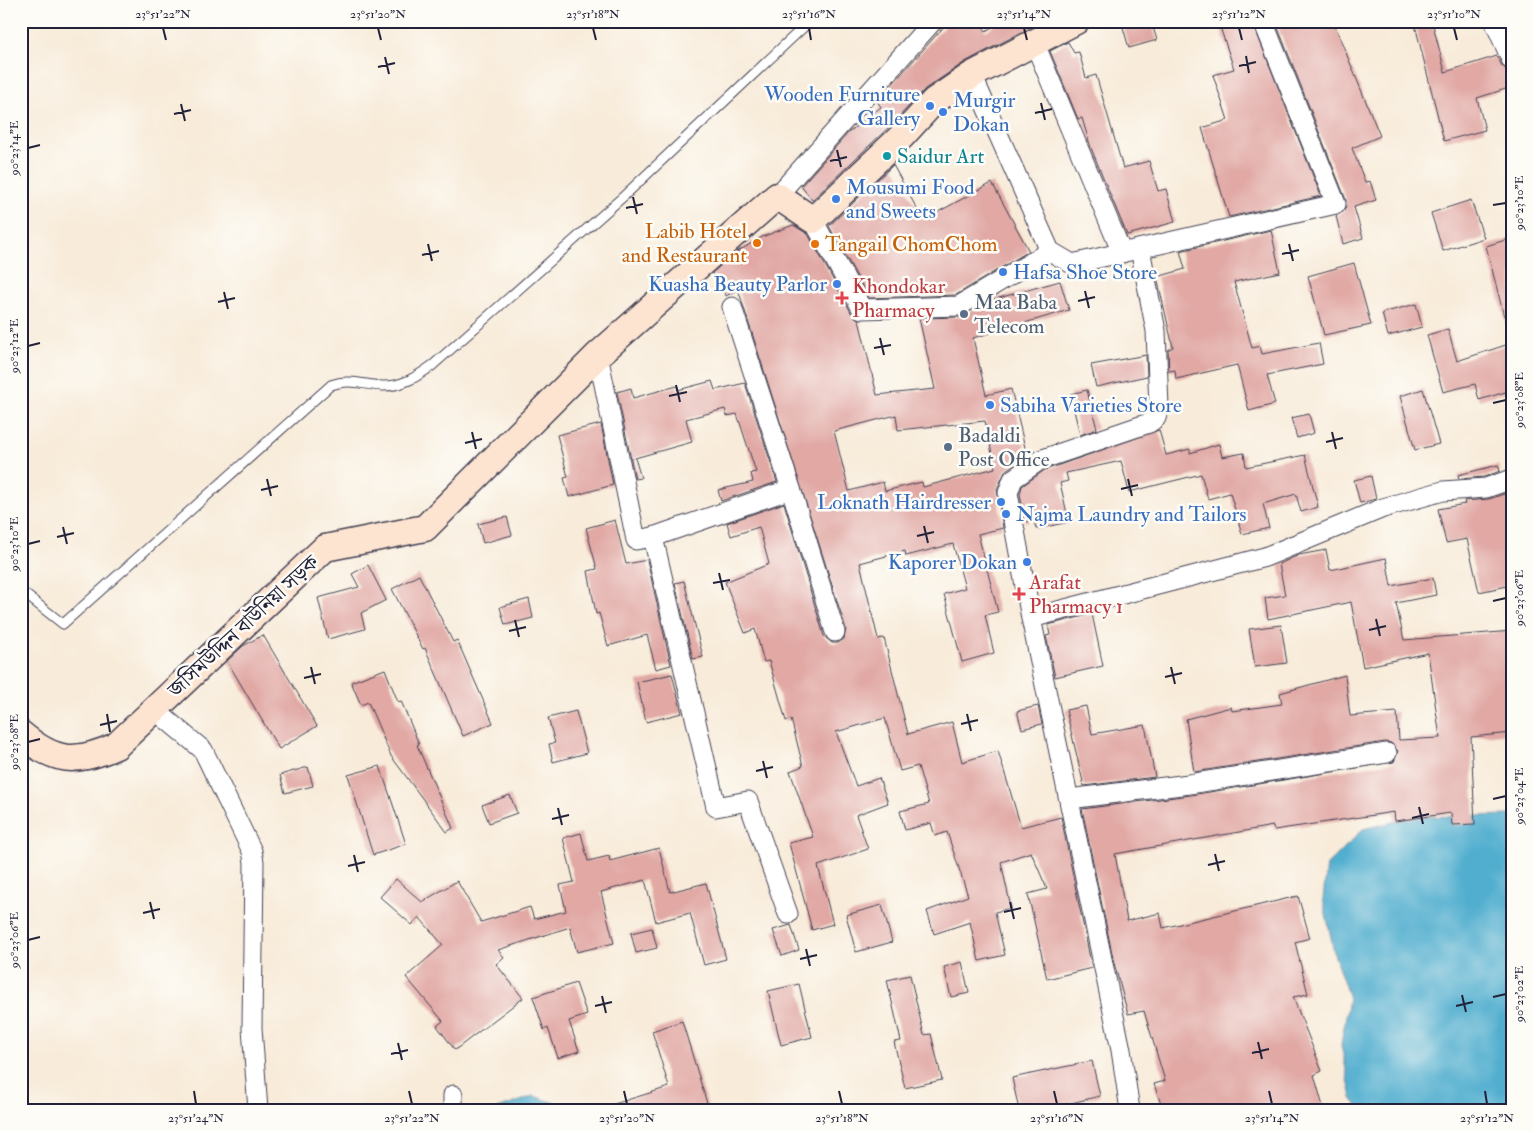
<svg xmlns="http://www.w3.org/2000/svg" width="1533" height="1131" font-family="'IM FELL Double Pica','Noto Serif Bengali',serif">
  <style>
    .water { fill: #51aecf; stroke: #3a6885 }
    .building { fill: #e1a8a4; fill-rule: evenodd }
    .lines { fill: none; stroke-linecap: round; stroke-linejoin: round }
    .lane-casing { stroke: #424053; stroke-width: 11 }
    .street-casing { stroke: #424053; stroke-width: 21 }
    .secondary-casing { stroke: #424053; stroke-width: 29 }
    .lane { stroke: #fff; stroke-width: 9 }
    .street { stroke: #fff; stroke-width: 19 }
    .secondary { stroke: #fde4d1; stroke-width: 26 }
    .ticks { fill: none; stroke: #22223b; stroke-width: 2 }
    .shop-dot { fill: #3f7fe0; stroke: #fdfcf7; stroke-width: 2 }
    .culture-dot { fill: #0f9aa8; stroke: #fdfcf7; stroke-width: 2 }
    .food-dot { fill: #e8710a; stroke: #fdfcf7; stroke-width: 2 }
    .health-dot { fill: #e0444e; stroke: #fdfcf7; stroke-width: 2 }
    .service-dot { fill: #5c6f8a; stroke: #fdfcf7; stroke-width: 2 }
    .labels { text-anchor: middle; stroke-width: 5; stroke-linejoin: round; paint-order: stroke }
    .shop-label { font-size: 21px; fill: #366cbe; stroke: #fdfcf7; text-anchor: start }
    .culture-label { font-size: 21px; fill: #0d838f; stroke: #fdfcf7; text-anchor: start }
    .food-label { font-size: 21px; fill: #c56008; stroke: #fdfcf7; text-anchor: end }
    .health-label { font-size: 21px; fill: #be3a42; stroke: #fdfcf7; text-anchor: start }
    .service-label { font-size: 21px; fill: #4e5e75; stroke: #fdfcf7; text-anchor: start }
    .street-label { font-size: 21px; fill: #22223b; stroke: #fdfcf7 }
    .neatline { fill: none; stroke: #22223b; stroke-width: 2 }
    .ticks-label { font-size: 12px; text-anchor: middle; fill: #22223b }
  </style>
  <rect width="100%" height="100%" fill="#fdfcf7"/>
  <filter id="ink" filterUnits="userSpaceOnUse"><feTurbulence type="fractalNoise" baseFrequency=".02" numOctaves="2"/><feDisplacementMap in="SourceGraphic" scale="10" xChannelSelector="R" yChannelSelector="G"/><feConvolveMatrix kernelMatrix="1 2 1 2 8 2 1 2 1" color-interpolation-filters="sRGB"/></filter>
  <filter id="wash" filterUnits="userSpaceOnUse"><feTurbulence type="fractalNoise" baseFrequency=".0096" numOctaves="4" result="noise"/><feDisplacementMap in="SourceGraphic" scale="20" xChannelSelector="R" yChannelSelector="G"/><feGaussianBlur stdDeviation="1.12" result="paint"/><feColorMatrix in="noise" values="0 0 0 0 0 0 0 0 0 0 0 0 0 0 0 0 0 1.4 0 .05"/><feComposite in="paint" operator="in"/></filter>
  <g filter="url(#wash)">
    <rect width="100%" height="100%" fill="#f8ebd9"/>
    <g class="water">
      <polygon points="1512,815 1512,1110 1361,1110 1352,1098 1341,1045 1349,998 1335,957 1323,899 1327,865 1363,829 1415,817"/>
      <polygon points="534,1096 567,1107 568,1110 495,1110"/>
    </g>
    <g id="blocks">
      <g class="building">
        <polygon points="949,21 979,21 986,31 1001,21 1043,21 965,62 925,89 891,125 812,200 801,186 849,132 881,107 877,101"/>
        <polygon points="1131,21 1151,21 1157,40 1129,48 1122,24"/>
        <polygon points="1218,21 1252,21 1321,196 1229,217 1202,128 1228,120 1213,75 1234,69"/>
        <polygon points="1294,21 1333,21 1380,136 1352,148 1365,182 1370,181 1376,200 1354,207 1363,238 1343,244 1336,216 1344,211 1346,200 1278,28"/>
        <polygon points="1414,21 1432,21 1445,72 1497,56 1502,66 1510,72 1512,87 1477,98 1485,130 1444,141"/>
        <polygon points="1068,42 1074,53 1079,52 1086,78 1096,75 1123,168 1149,161 1158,191 1166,189 1175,222 1127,235 1091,148 1082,118 1078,119 1050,51"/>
        <polygon points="893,165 923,220 992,183 1029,251 956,295 869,298 829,226"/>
        <polygon points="1471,200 1484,238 1443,251 1431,213"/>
        <path d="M793 225 808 234 852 314 859 320 877 395 935 389 919 318 960 317 988 301 1060 281 1069 310 973 338 986 395 1011 389 1027 456 1006 470 997 489 1003 528 978 534 998 612 985 615 994 653 962 662 944 594 965 588 953 544 906 556 905 551 860 563 878 639 884 638 908 734 952 722 962 762 998 751 1021 827 1061 817 1092 968 1047 979 1028 894 1047 889 1031 852 1001 862 1011 908 995 912 1005 955 979 961 970 922 934 934 927 911 968 896 947 832 935 836 931 823 905 830 900 811 929 804 918 766 900 771 885 718 836 732 856 786 879 778 888 803 856 815 868 849 818 866 833 924 812 930 789 843 813 837 790 771 803 766 791 719 786 721 769 661 764 662 755 629 745 633 725 582 769 564 759 527 731 536 727 523 784 503 824 636 832 643H838L844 639 846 629 738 289 726 296 712 273 735 253 762 237ZM896 415 898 430 985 421 995 468 923 487 922 482 885 491 883 482 849 491 834 431Z"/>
        <polygon points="1271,230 1280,272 1234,282 1252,348 1260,346 1262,354 1319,343 1323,364 1267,375 1275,404 1249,411 1237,365 1176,379 1175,370 1169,371 1168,350 1173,347 1157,277 1185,269 1180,251"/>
        <polygon points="1512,238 1512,319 1505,320 1486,246"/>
        <polygon points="1354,263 1371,325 1324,335 1308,276"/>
        <polygon points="1416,304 1422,327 1388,336 1382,313"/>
        <polygon points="1448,329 1457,361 1512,343 1512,390 1479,400 1475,384 1443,392 1427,335"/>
        <polygon points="1146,355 1147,376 1096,387 1091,365"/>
        <polygon points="712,381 715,390 745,383 777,482 721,501 718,490 753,482 751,473 756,472 737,414 727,416 725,409 686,419 692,442 635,458 641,478 635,479 617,392 631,388 633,398 677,386 678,390"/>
        <polygon points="1423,389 1439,444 1415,450 1400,396"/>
        <polygon points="1087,390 1097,429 1080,435 1070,394"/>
        <polygon points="1309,414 1314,433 1297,438 1291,418"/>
        <polygon points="601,424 613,485 569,497 564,478 568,477 557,435"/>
        <polygon points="1159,430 1166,455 1190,449 1190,453 1219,444 1222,457 1244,453 1246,467 1305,455 1318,507 1301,512 1296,494 1263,504 1269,528 1242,534 1230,493 1208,499 1201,474 1129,492 1121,461 1066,473 1068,481 1060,483 1069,522 1036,529 1034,520 1025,522 1020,494 1022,486 1045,470"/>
        <polygon points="1498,465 1500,471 1484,477 1459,479 1458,475"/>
        <polygon points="1371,476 1376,499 1360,503 1354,480"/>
        <polygon points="1510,492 1512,554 1506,555 1512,585 1479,592 1467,539 1446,543 1438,509 1465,504 1464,501 1489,499"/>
        <polygon points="507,517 512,535 483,543 478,524"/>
        <polygon points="615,520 626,564 647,560 671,665 656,669 647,635 608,646 599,613 596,614 588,571 597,569 586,528"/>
        <polygon points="1326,550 1330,570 1386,558 1391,586 1433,578 1436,595 1396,603 1404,640 1512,631 1512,733 1471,737 1475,824 1452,825 1451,813 1395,821 1394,812 1274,830 1273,826 1115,854 1127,921 1160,913 1163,928 1298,896 1310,938 1295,942 1308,994 1293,997 1322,1071 1314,1075 1324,1110 1163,1110 1154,1084 1165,1081 1144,1011 1128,1014 1114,963 1082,809 1191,795 1394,762 1398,751 1391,743 1385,742 1194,772 1186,719 1231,707 1232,711 1282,704 1280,693 1345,675 1350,716 1397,712 1399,740 1440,738 1428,653 1363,667 1351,602 1268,619 1265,598 1285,595 1279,564 1299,555"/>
        <polygon points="368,565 386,600 361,613 365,629 328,639 318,598 359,587 352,574"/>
        <polygon points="419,575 453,642 457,640 493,723 463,736 425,648 423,649 392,589"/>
        <polygon points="684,581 703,657 693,659 675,583"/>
        <polygon points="529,599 533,618 505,625 500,607"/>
        <polygon points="1092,614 1103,666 1055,677 1046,636 1050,635 1048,625"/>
        <polygon points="1281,625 1287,663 1255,667 1249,629"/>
        <polygon points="263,635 317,726 279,749 227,661 243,646"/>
        <polygon points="385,669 398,702 401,701 419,744 417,745 453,828 447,832 391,756 368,702 361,705 351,682"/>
        <polygon points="672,674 682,713 646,722 637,682"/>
        <polygon points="1038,706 1042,724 1022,729 1017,711"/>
        <polygon points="1086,706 1092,734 1145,725 1155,777 1084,786 1066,710"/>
        <polygon points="576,711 587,753 553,762 549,744 555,743 548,718"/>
        <polygon points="380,766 406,844 373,855 348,775"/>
        <polygon points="308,767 313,786 285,793 280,775"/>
        <polygon points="510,795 517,813 489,823 482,805"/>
        <polygon points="581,833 588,861 609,856 610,861 659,848 670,892 706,883 726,959 704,965 690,913 656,922 645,880 601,892 614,943 577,952 570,927 498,950 504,957 496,964 523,998 455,1050 437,1026 443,1021 406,977 443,945 419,917 412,925 380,897 396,879 422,902 457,881 481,922 530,907 534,919 566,911 560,885 574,882 563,838"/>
        <polygon points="882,905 892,942 856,952 846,915"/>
        <polygon points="791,925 799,950 782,956 773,930"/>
        <polygon points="652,928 657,948 636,953 631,933"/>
        <polygon points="962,962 969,993 951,997 944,967"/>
        <polygon points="910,975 924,1035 931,1034 942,1080 905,1088 894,1042 901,1041 887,980"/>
        <polygon points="576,983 587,1015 569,1021 579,1051 558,1058 548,1028 544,1030 533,997"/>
        <polygon points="799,984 812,1037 781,1045 768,991"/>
        <polygon points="682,1021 709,1110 612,1110 611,1105 669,1087 652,1031"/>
        <polygon points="1092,1061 1100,1096 1063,1105 1064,1110 1019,1110 1012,1078"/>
      </g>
    </g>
  </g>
  <g filter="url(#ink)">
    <use href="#blocks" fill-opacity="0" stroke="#424053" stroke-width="1"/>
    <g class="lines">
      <g class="lane-casing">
        <path id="lane" d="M21 591 63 624 331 385C349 378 364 385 382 386 402 387 418 376 433 365L625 195 810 21"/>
      </g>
      <g class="street-casing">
        <g id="street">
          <polyline points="1494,21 1512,61"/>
          <polyline points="1035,44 1122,253"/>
          <polyline points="972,75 1050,251 1072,264 1336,204 1263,21"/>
          <polyline points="777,196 933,21"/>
          <polyline points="813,220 862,309 959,306 1050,251"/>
          <polyline points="598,355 636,540 653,537 716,807 748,801 788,914"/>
          <polyline points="791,489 835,632"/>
          <polyline points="653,537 791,489 732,307"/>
          <polyline points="1031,618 1265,557 1383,508 1443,491 1486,488 1512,479"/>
          <polyline points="155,710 203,750 252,851 254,862 252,1028 258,1110"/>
          <polyline points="1069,799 1189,784 1387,753"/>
          <polyline points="453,1095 453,1110"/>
          <polyline points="1130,1110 1121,1050 1031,618 1008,493 1013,479 1040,460 1149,423 1156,418 1159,407 1156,331 1140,249"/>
        </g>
      </g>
      <g class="secondary-casing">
        <path id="secondary" d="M21 734C55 763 76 764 116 746L325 548 425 528 598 355 777 196 813 220 902 136 934 101 972 75 1076 21"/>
      </g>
      <use href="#lane" class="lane"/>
      <use href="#street" class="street"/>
      <use href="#secondary" class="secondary"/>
    </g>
  </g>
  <path class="ticks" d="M163 28 166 40M378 28 381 40M593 28 596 40M809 28 811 40M1024 28 1027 40M1239 28 1242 40M1454 28 1457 40M1246 56 1249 73M385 57 389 74M1239 66 1256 62M378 67 395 63M1041 103 1045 120M181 104 185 121M1035 113 1052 109M174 114 191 110M28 148 40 145M837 150 841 167M830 161 847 157M633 197 637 214M1493 205 1506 203M626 208 643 204M428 244 432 261M1289 244 1293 261M1282 254 1299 250M422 255 439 251M1085 291 1089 308M224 292 228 309M1078 301 1095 297M218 302 235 298M880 338 884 355M28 346 40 343M874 348 891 345M676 385 680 402M669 396 687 392M1493 403 1506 400M472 432 476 449M1332 432 1336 449M1326 442 1343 438M465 443 482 439M267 479 271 496M1128 479 1132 496M1121 489 1138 485M261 490 278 486M924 526 928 543M63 527 67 544M917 536 934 532M57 537 74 533M28 544 40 541M719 573 723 590M713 583 730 580M1493 601 1506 598M1376 619 1380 636M515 620 519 637M1369 630 1386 626M509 631 526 627M311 667 315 684M1171 667 1175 684M1165 677 1182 673M304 678 321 674M107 714 110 732M967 714 971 731M961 724 978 720M100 725 117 721M28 742 40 739M763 761 767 778M756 771 773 767M1493 799 1506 796M1419 807 1423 824M558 808 562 825M1412 818 1429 814M552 819 569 815M1215 854 1219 871M354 855 358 872M1208 865 1225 861M348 866 365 862M150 902 154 919M1010 902 1014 919M1004 912 1021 908M143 913 160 909M28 940 40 937M806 949 810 966M800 959 817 955M1462 995 1466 1012M602 996 606 1013M1493 997 1506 994M595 1006 612 1002M1456 1006 1473 1002M1258 1042 1262 1059M398 1043 402 1060M1252 1053 1269 1049M391 1054 408 1050M194 1091 196 1104M409 1091 412 1104M624 1091 627 1104M839 1091 842 1104M1054 1091 1057 1104M1269 1091 1272 1104M1485 1091 1487 1104"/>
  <g class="shop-dot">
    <circle cx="930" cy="106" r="5"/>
    <circle cx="943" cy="112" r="5"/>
    <circle cx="836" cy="199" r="5"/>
    <circle cx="1003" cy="272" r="5"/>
    <circle cx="837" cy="284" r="5"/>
    <circle cx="990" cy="405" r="5"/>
    <circle cx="1001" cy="502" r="5"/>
    <circle cx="1006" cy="514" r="5"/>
    <circle cx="1027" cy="562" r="5"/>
  </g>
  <circle class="culture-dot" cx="887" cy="156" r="5"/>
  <g class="food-dot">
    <circle cx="757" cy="243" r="5"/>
    <circle cx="815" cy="244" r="5"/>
  </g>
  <g class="health-dot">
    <path d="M839.5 290.5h5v5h5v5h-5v5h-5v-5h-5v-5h5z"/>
    <path d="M1016.5 586.5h5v5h5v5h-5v5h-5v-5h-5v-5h5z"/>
  </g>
  <g class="service-dot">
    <circle cx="964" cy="314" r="5"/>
    <circle cx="948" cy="447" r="5"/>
  </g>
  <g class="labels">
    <g class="shop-label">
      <text x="920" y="101" text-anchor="end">Wooden Furniture<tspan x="920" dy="24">Gallery</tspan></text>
      <text x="953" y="107">Murgir<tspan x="953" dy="24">Dokan</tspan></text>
      <text x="846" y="194">Mousumi Food<tspan x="846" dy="24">and Sweets</tspan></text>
      <text x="1013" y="279">Hafsa Shoe Store</text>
      <text x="827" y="291" text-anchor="end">Kuasha Beauty Parlor</text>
      <text x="1000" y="412">Sabiha Varieties Store</text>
      <text x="991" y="509" text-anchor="end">Loknath Hairdresser</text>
      <text x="1016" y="521">Najma Laundry and Tailors</text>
      <text x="1017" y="569" text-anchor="end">Kaporer Dokan</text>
    </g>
    <g class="culture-label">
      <text x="897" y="163">Saidur Art</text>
    </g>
    <g class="food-label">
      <text x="747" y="238">Labib Hotel<tspan x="747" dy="24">and Restaurant</tspan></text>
      <text x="825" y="251" text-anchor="start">Tangail ChomChom</text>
    </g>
    <g class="health-label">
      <text x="852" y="293">Khondokar<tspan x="852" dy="24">Pharmacy</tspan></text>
      <text x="1029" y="589">Arafat<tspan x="1029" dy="24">Pharmacy 1</tspan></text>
    </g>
    <g class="service-label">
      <text x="974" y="309">Maa Baba<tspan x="974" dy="24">Telecom</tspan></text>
      <text x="958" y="442">Badaldi<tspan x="958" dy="24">Post Office</tspan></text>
    </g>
    <g class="street-label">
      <text transform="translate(243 626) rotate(-43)" y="7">জসিমউদ্দিন বাউনিয়া সড়ক</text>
    </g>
  </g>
  <rect width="1533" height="1131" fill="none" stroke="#fdfcf7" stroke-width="55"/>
  <rect x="28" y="28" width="1478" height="1076" class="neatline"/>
  <g class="ticks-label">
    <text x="163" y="18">23°51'22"N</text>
    <text x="378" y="18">23°51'20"N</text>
    <text x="593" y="18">23°51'18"N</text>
    <text x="809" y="18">23°51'16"N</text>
    <text x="1024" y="18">23°51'14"N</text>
    <text x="1239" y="18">23°51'12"N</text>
    <text x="1454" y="18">23°51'10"N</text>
    <text transform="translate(14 148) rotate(-90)" y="4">90°23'14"E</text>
    <text transform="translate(1519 203) rotate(-90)" y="4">90°23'10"E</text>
    <text transform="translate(14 346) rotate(-90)" y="4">90°23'12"E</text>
    <text transform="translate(1519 400) rotate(-90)" y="4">90°23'08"E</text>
    <text transform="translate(14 544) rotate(-90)" y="4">90°23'10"E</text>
    <text transform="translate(1519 598) rotate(-90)" y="4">90°23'06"E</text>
    <text transform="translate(14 742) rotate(-90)" y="4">90°23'08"E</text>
    <text transform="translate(1519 796) rotate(-90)" y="4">90°23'04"E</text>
    <text transform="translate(14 940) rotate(-90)" y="4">90°23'06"E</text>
    <text transform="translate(1519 994) rotate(-90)" y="4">90°23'02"E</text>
    <text x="196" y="1122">23°51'24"N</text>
    <text x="412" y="1122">23°51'22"N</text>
    <text x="627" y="1122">23°51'20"N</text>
    <text x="842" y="1122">23°51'18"N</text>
    <text x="1057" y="1122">23°51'16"N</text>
    <text x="1272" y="1122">23°51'14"N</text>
    <text x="1487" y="1122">23°51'12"N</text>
  </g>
</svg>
